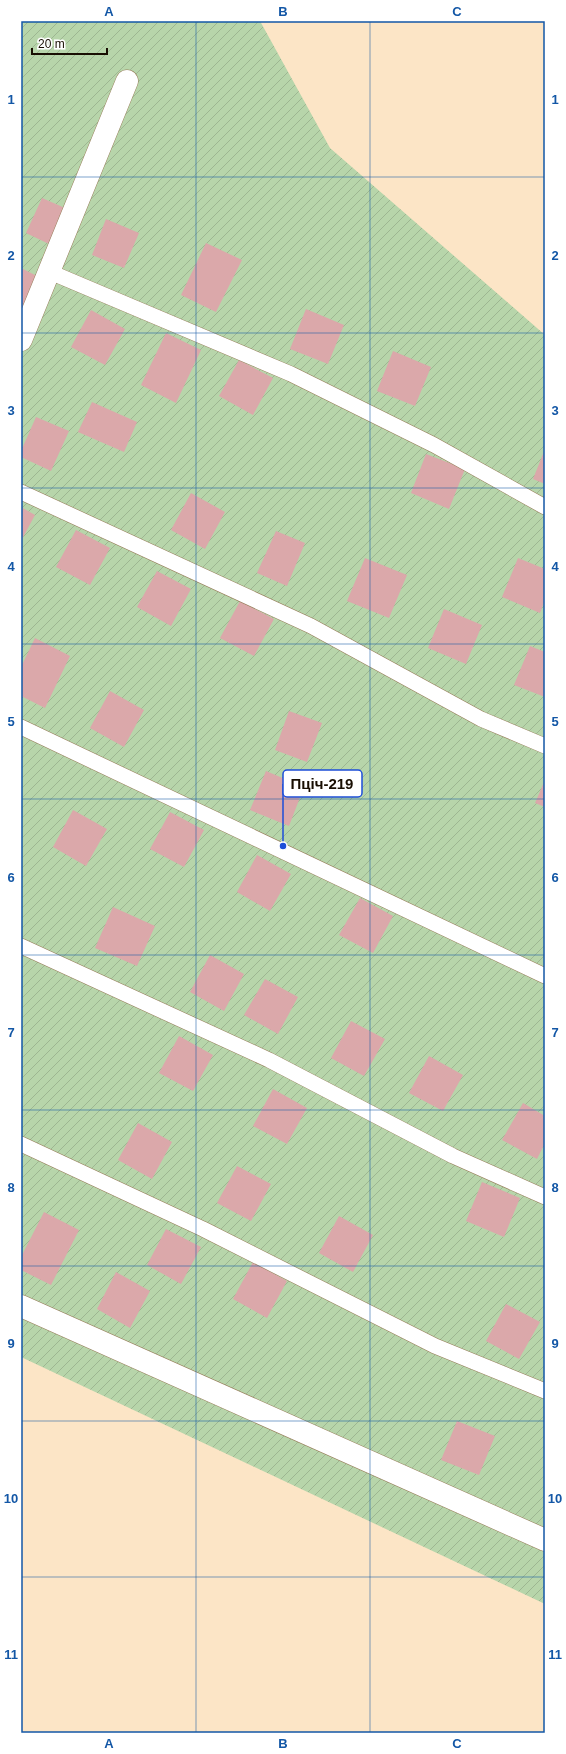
<svg xmlns="http://www.w3.org/2000/svg" width="566" height="1754" font-family="Helvetica,sans-serif">
  <style>
    .garden { fill: url(#garden-furrows) }
    .building { fill: #dba8aa }
    .lines { fill: none; stroke-linecap: round; stroke-linejoin: round }
    .lane-casing { stroke: #967c58; stroke-width: 16 }
    .street-casing { stroke: #967c58; stroke-width: 23 }
    .lane { stroke: #fff; stroke-width: 15 }
    .street { stroke: #fff; stroke-width: 22 }
    .grid { fill: none; stroke: #1357a6; stroke-width: 1; stroke-opacity: 0.55 }
    .leader { fill: none; stroke: #1d4ed8; stroke-width: 1.5 }
    .callout-dot { fill: #1d4ed8; stroke: #fff; stroke-width: 1.5 }
    .callout { fill: #fff; stroke: #1d4ed8; stroke-width: 1.5 }
    .callout-label { font-size: 15px; text-anchor: middle; font-weight: bold; fill: #180e02 }
    .neatline { fill: none; stroke: #1357a6; stroke-width: 1.5 }
    .grid-label { font-size: 13px; text-anchor: middle; font-weight: bold; fill: #1357a6 }
  </style>
  <defs>
    <pattern id="garden-furrows" width="10" height="10" patternUnits="userSpaceOnUse"><rect width="10" height="10" fill="#b7d5aa"/><path d="M-1 1l2-2M0 10L10 0M9 11l2-2" fill="none" stroke="#9db691"/></pattern>
  </defs>
  <rect width="100%" height="100%" fill="#fce5c6"/>
  <polygon class="garden" points="21,21 260,21 330,148 545,335 545,1604 21,1357"/>
  <g class="building">
    <polygon points="42,198 65,208 49,244 26,233"/>
    <polygon points="106,219 139,233 124,268 92,255"/>
    <polygon points="206,243 242,260 216,312 181,295"/>
    <polygon points="21,268 39,277 21,313"/>
    <polygon points="306,309 344,325 328,364 290,349"/>
    <polygon points="91,310 125,329 105,365 71,347"/>
    <polygon points="166,333 201,350 176,403 141,385"/>
    <polygon points="393,351 431,367 415,406 377,391"/>
    <polygon points="239,360 273,378 253,415 219,396"/>
    <polygon points="92,402 137,422 124,452 78,432"/>
    <polygon points="36,417 69,431 51,471 21,457 21,451"/>
    <polygon points="545,449 545,484 533,479"/>
    <polygon points="426,454 465,469 449,509 411,493"/>
    <polygon points="191,493 225,512 205,549 171,530"/>
    <polygon points="21,507 35,515 21,541"/>
    <polygon points="76,530 110,548 90,585 56,567"/>
    <polygon points="276,531 305,543 287,586 257,573"/>
    <polygon points="365,558 407,575 389,618 347,601"/>
    <polygon points="518,558 545,569 545,600 540,613 502,597"/>
    <polygon points="157,571 191,589 171,626 137,607"/>
    <polygon points="240,601 274,619 254,656 220,638"/>
    <polygon points="444,609 482,625 466,664 428,648"/>
    <polygon points="35,638 70,656 45,708 21,696 21,667"/>
    <polygon points="530,646 545,652 545,697 514,685"/>
    <polygon points="110,691 144,710 124,747 90,728"/>
    <polygon points="289,711 322,723 307,762 275,750"/>
    <polygon points="266,771 304,787 289,826 250,810"/>
    <polygon points="545,780 545,807 535,803"/>
    <polygon points="73,810 107,829 86,866 53,847"/>
    <polygon points="170,812 204,830 184,867 150,849"/>
    <polygon points="257,855 291,874 270,911 237,892"/>
    <polygon points="360,898 393,916 373,953 339,935"/>
    <polygon points="113,907 155,926 137,966 95,948"/>
    <polygon points="210,955 244,974 224,1011 190,992"/>
    <polygon points="265,979 298,997 278,1034 244,1015"/>
    <polygon points="351,1021 385,1039 364,1076 331,1058"/>
    <polygon points="179,1036 213,1055 193,1091 159,1073"/>
    <polygon points="429,1056 463,1075 443,1111 409,1093"/>
    <polygon points="273,1089 307,1108 287,1144 253,1126"/>
    <polygon points="523,1103 545,1116 545,1143 537,1159 502,1140"/>
    <polygon points="138,1123 172,1142 152,1179 118,1160"/>
    <polygon points="237,1166 271,1184 251,1221 217,1203"/>
    <polygon points="482,1182 520,1198 504,1237 466,1221"/>
    <polygon points="44,1212 79,1230 51,1285 21,1270 21,1257"/>
    <polygon points="339,1216 373,1235 353,1272 319,1253"/>
    <polygon points="166,1229 201,1247 181,1284 147,1265"/>
    <polygon points="253,1262 287,1281 267,1318 233,1299"/>
    <polygon points="116,1272 150,1291 130,1328 97,1309"/>
    <polygon points="506,1304 540,1322 519,1359 486,1341"/>
    <polygon points="457,1421 495,1436 479,1475 441,1460"/>
  </g>
  <g class="lines">
    <g class="lane-casing">
      <g id="lane">
        <polyline points="50,272 291,374 434,445 545,507"/>
        <polyline points="21,492 311,626 481,719 545,746"/>
        <polyline points="21,727 545,976"/>
        <polyline points="21,946 269,1060 453,1156 545,1197"/>
        <polyline points="21,1144 203,1229 435,1346 545,1391"/>
      </g>
    </g>
    <g class="street-casing">
      <g id="street">
        <polyline points="21,340 127,81"/>
        <polyline points="21,1306 545,1540"/>
      </g>
    </g>
    <use href="#lane" class="lane"/>
    <use href="#street" class="street"/>
  </g>
  <path class="grid" d="M196 21V1733M370 21V1733M21 177H545M21 333H545M21 488H545M21 644H545M21 799H545M21 955H545M21 1110H545M21 1266H545M21 1421H545M21 1577H545"/>
  <path class="leader" d="M283 846L283 784"/>
  <circle class="callout-dot" cx="283" cy="846" r="4"/>
  <rect class="callout" x="283" y="770" width="79" height="27" rx="4"/>
  <g class="callout-label">
    <text x="322" y="789">Пціч-219</text>
  </g>
  <rect width="566" height="1754" fill="none" stroke="#ffffff" stroke-width="44"/>
  <path d="M32 48v6h75v-6" fill="none" stroke="#180e02" stroke-width="2"/>
  <text x="38" y="48" font-size="12" fill="#180e02" stroke="#ffffff" stroke-width="3" paint-order="stroke">20 m</text>
  <rect x="22" y="22" width="522" height="1710" class="neatline"/>
  <g class="grid-label">
    <text x="109" y="16">A</text>
    <text x="283" y="16">B</text>
    <text x="457" y="16">C</text>
    <text x="11" y="104">1</text>
    <text x="555" y="104">1</text>
    <text x="11" y="260">2</text>
    <text x="555" y="260">2</text>
    <text x="11" y="415">3</text>
    <text x="555" y="415">3</text>
    <text x="11" y="571">4</text>
    <text x="555" y="571">4</text>
    <text x="11" y="726">5</text>
    <text x="555" y="726">5</text>
    <text x="11" y="882">6</text>
    <text x="555" y="882">6</text>
    <text x="11" y="1037">7</text>
    <text x="555" y="1037">7</text>
    <text x="11" y="1192">8</text>
    <text x="555" y="1192">8</text>
    <text x="11" y="1348">9</text>
    <text x="555" y="1348">9</text>
    <text x="11" y="1503">10</text>
    <text x="555" y="1503">10</text>
    <text x="11" y="1659">11</text>
    <text x="555" y="1659">11</text>
    <text x="109" y="1748">A</text>
    <text x="283" y="1748">B</text>
    <text x="457" y="1748">C</text>
  </g>
</svg>
